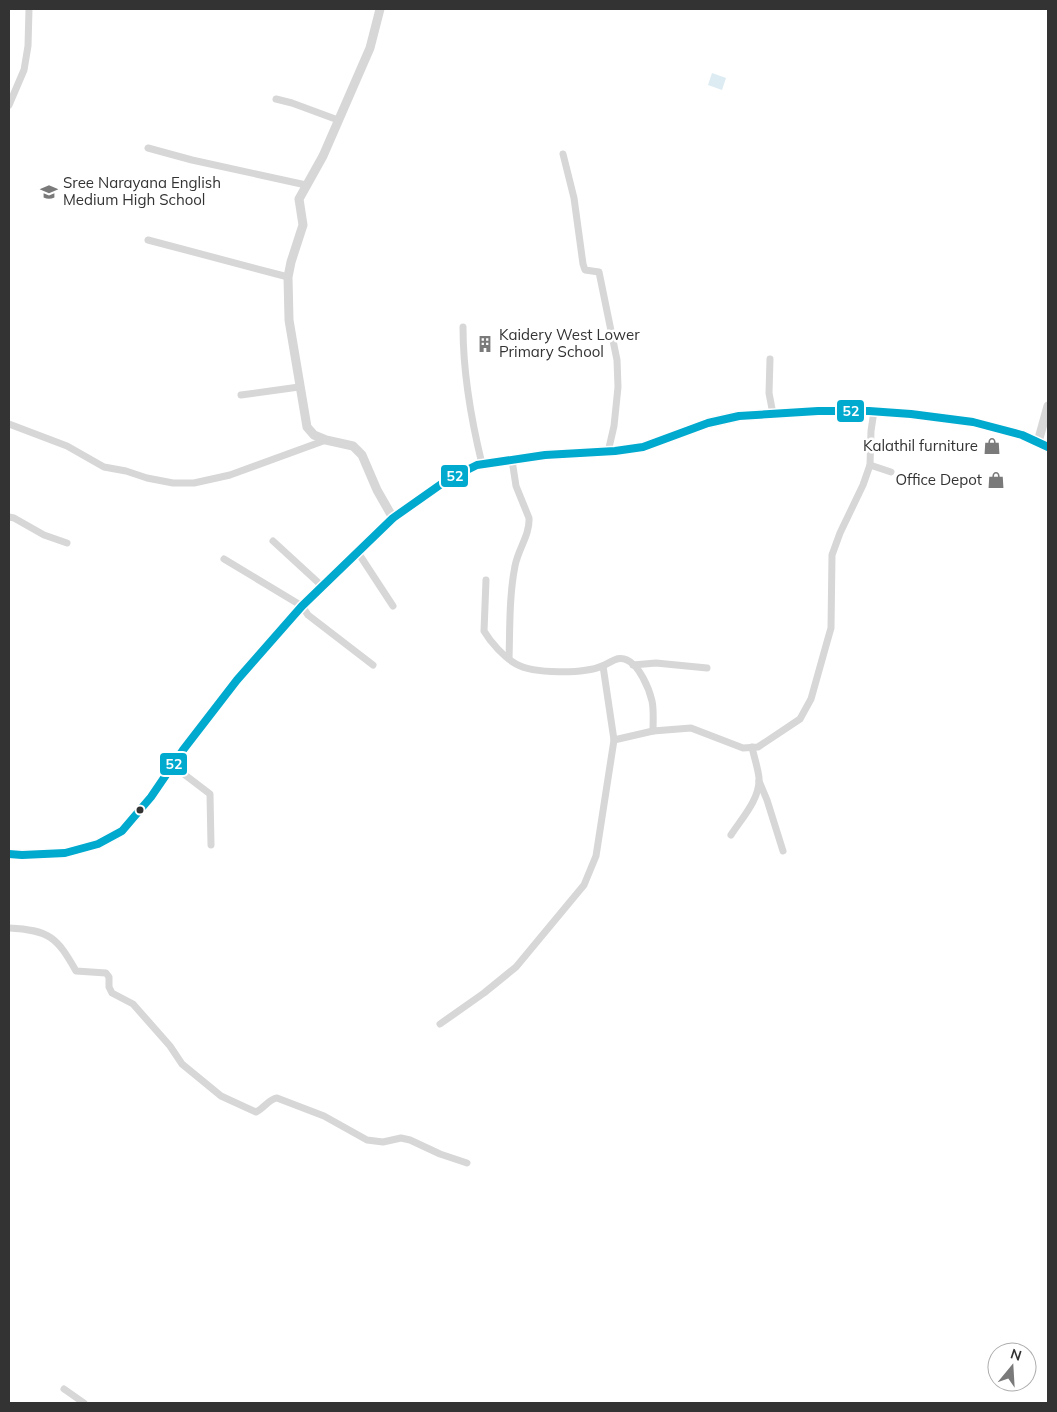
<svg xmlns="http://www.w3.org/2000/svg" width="1057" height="1412" font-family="Mulish,sans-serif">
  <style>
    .water { fill: #ddebf3 }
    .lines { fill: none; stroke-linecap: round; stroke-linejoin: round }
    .minor { stroke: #d7d7d7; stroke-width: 7 }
    .tertiary { stroke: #d7d7d7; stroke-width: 9 }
    .secondary { stroke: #d0d0d0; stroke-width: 10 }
    .bus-1-casing { stroke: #fff; stroke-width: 11 }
    .bus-1 { stroke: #00a9ce; stroke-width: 8 }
    .bus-dot { fill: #333; stroke: #fff; stroke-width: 2 }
    .labels { text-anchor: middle; stroke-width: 5; stroke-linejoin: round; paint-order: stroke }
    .poi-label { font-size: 15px; fill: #333; stroke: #fff; text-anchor: start }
    .line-badge { stroke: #fff; stroke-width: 2 }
    .badge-label { font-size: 14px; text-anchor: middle; font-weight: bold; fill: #fff }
  </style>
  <rect width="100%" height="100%" fill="#fff"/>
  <polygon class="water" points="712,73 726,78 722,90 708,85"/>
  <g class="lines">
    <g class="minor">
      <polyline points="276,99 292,103 338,120"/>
      <polyline points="9,105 24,70 28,46 29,9"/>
      <polyline points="148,148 192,160 306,185"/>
      <polyline points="563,154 574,198 583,264 585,270 599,272 617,360 618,387 614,426 608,452"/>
      <polyline points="148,240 288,277"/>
      <path d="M463 327C463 373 471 419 482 464"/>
      <polyline points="770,359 769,393 773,414"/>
      <polyline points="241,395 299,387"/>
      <polyline points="9,424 67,446 104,467 126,471 147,478 173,483 194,483 230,475 326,440"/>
      <polyline points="870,465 891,472"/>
      <polyline points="9,517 14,518 44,535 67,543"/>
      <polyline points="273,541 322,586"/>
      <polyline points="357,551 393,606"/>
      <polyline points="224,559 302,606 308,615 373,665"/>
      <path d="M486 580 484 631C491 643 504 657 516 664 533 674 584 674 602 666 611 663 617 655 627 660 639 665 649 688 652 701 654 710 653 722 653 731L691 728 743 748 758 747 800 719 811 699 827 642 831 628 832 555 840 533 863 485 870 465 871 431 874 411"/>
      <path d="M509 659C510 628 509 596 515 566 518 549 530 535 529 518L516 486 512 460"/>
      <polyline points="633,665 656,663 707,668"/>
      <polyline points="614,740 653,731"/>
      <polyline points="172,765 210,794 211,845"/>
      <polyline points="759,781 767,800 783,851"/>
      <path d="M731 835C742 818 760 799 759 778 758 768 754 757 752 747"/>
      <path d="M9 928C49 930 57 937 76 971L106 973 109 977V987L112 993 133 1004 170 1046 182 1064 221 1096 256 1112C264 1108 269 1099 277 1098L324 1116 367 1140 383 1142 401 1138 410 1140 440 1154 467 1163"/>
      <polyline points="440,1024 484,993 516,967 584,885 596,856 614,740 603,666"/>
      <polyline points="64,1389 84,1403"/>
    </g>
    <g class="tertiary">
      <polyline points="380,9 370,48 323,156 299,199 303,225 291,262 288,277 289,320 307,427 314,435 326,440 353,446 362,455 377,490 393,518"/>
      <polyline points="1038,442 1048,406"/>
    </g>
    <polyline class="secondary" points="9,854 22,855 65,853 98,844 122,831 151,797 183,750 237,680 302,606 393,518 447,480 477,465 545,455 615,451 643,447 708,423 739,416 818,411 869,411 911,414 973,422 1022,435 1048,447"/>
    <g class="bus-1-casing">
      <polyline id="bus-1" points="9,854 22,855 65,853 98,844 122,831 151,797 183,750 237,680 302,606 393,518 447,480 477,465 545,455 615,451 643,447 708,423 739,416 818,411 869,411 911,414 973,422 1022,435 1048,447"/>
    </g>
    <use href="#bus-1" class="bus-1"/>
  </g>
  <defs>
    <g id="school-bare" transform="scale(1.35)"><path d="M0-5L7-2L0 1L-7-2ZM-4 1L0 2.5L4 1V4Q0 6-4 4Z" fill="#7a7a7a" stroke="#fff" stroke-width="2.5" paint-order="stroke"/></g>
    <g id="building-bare" transform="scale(1.35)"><path d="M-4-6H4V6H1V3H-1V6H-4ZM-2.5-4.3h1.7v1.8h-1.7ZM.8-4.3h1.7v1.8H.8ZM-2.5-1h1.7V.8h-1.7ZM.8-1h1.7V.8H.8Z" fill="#7a7a7a" stroke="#fff" stroke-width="2.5" paint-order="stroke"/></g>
    <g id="shop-bare" transform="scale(1.35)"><path d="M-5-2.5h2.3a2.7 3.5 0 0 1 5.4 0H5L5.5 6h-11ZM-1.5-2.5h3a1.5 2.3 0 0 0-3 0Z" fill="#7a7a7a" stroke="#fff" stroke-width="2.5" paint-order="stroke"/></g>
  </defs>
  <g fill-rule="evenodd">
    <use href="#school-bare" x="49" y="192"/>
    <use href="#building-bare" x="485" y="344"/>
    <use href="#shop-bare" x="992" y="446"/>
    <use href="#shop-bare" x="996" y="480"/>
  </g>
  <circle class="bus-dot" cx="140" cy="810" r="4.5"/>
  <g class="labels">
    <g class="poi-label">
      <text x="63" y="188">Sree Narayana English<tspan x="63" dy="17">Medium High School</tspan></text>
      <text x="499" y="340">Kaidery West Lower<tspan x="499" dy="17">Primary School</tspan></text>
      <text x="978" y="451" text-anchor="end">Kalathil furniture</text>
      <text x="982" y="485" text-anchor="end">Office Depot</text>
    </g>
  </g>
  <g class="line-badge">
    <rect x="836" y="399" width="29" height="24" rx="5" fill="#00a9ce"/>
    <rect x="440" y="464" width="29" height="24" rx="5" fill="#00a9ce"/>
    <rect x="159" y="752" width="29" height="24" rx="5" fill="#00a9ce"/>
  </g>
  <g class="badge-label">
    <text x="851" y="416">52</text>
    <text x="455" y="481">52</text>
    <text x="174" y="769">52</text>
  </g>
  <rect width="1057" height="1412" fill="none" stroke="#333333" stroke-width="20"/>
  <g transform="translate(1012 1367) rotate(18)"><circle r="24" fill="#ffffff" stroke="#adadad"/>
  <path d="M0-4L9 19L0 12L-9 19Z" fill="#7a7a7a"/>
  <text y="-8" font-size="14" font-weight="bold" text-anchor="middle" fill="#333333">N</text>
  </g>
</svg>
